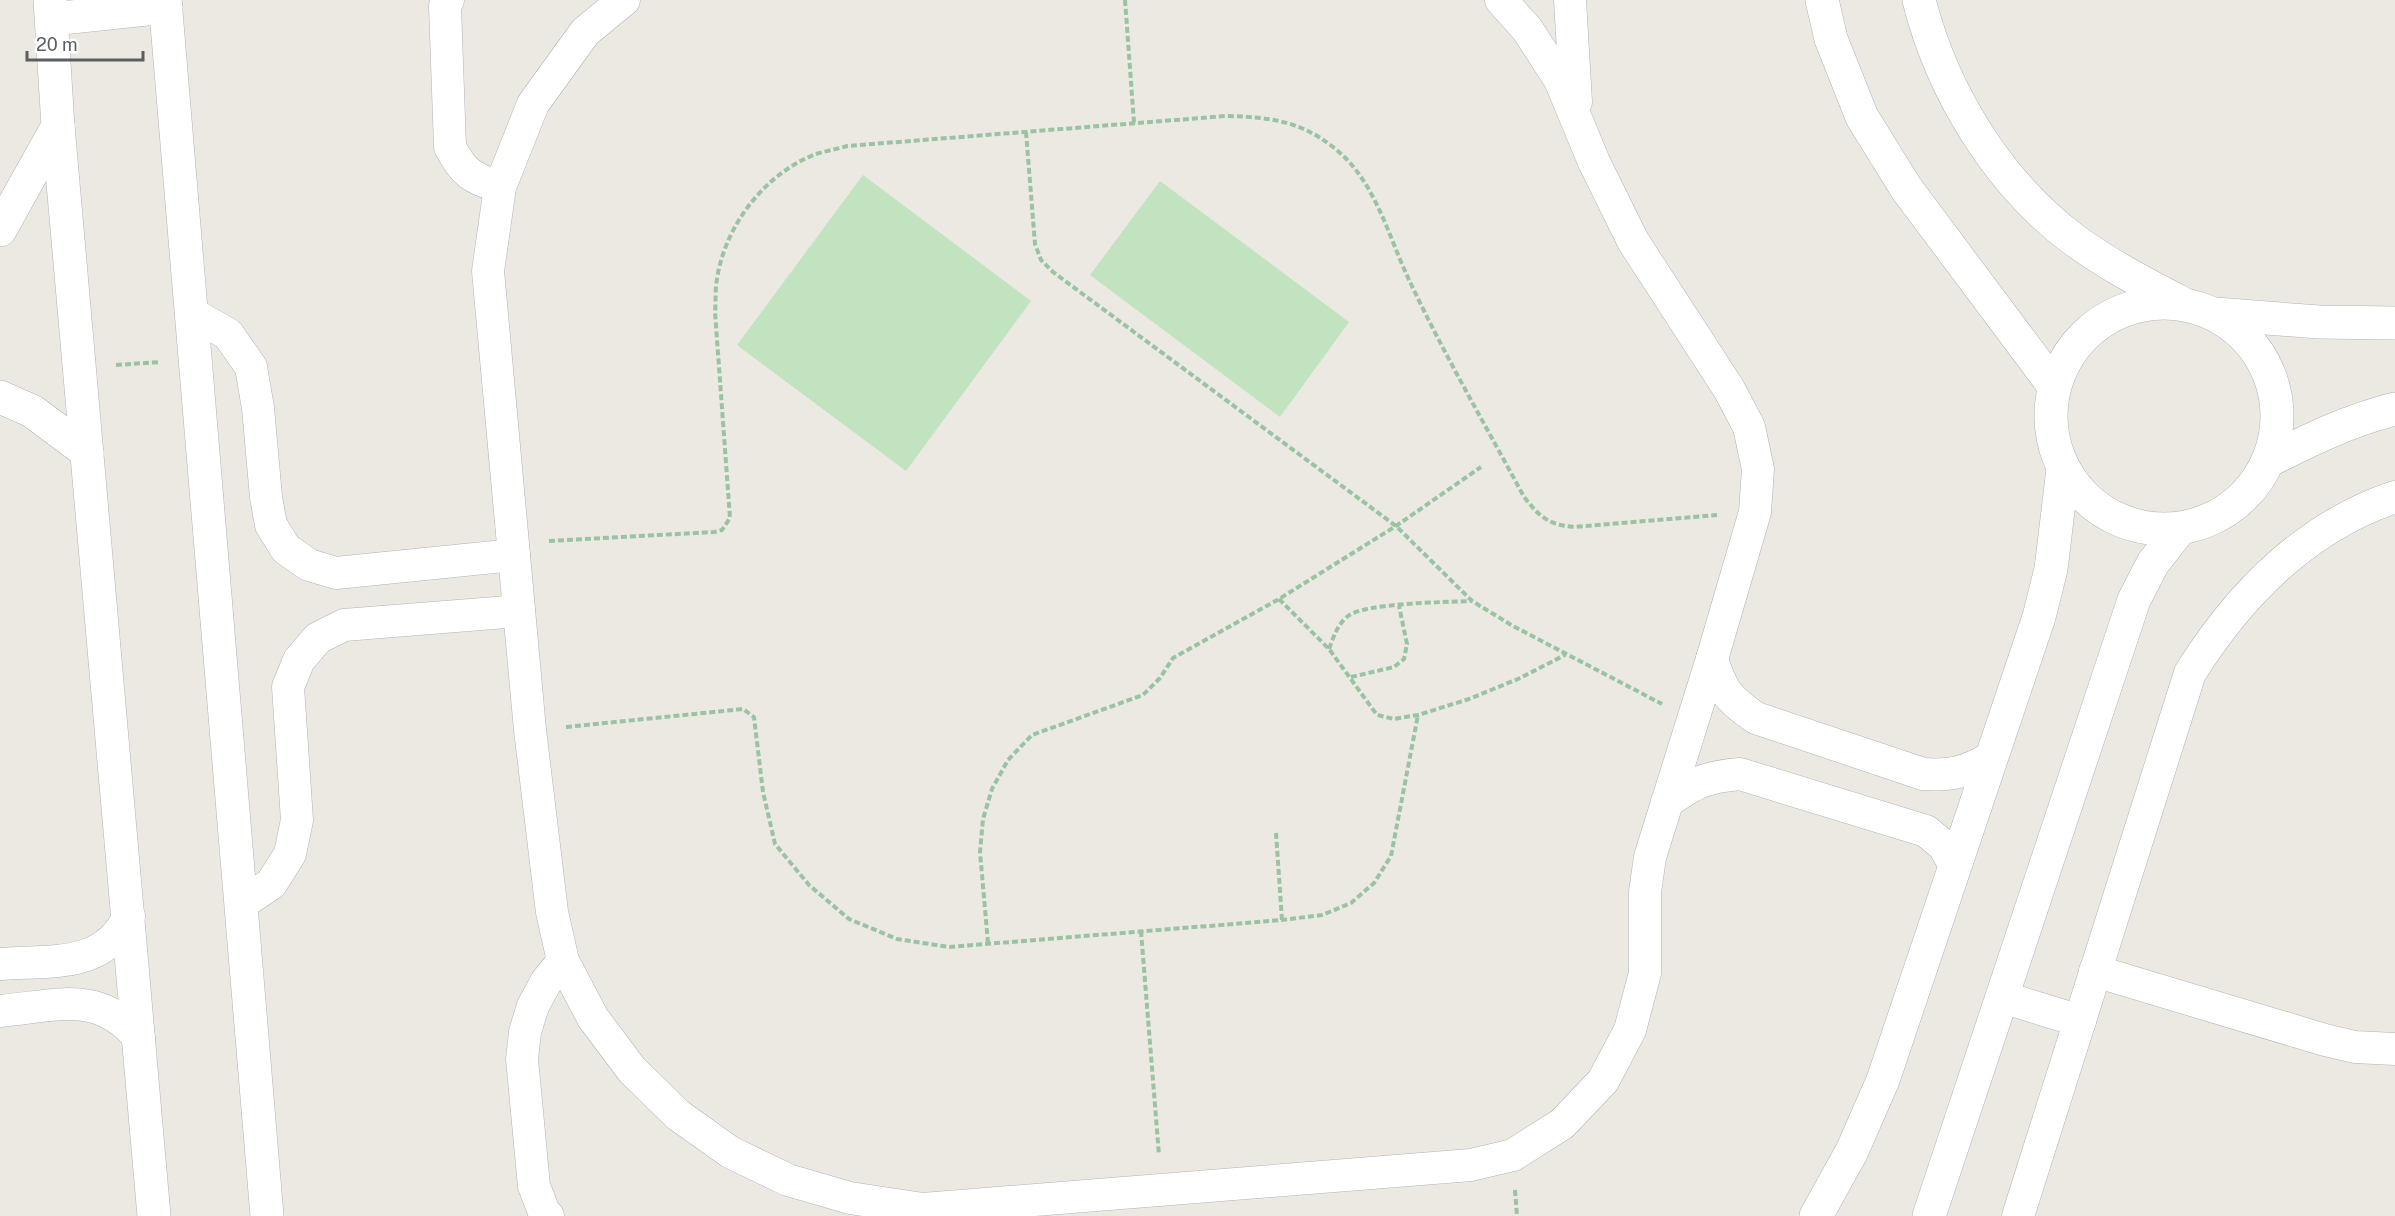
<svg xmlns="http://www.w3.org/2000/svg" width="2395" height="1216" font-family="'Public Sans',sans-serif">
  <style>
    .green { fill: #c1e3bf }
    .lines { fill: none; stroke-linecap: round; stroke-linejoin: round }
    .minor-casing { stroke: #afb3b6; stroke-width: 33 }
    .tertiary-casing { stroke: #afb3b6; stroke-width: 34 }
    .path { stroke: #99c3a2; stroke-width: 4; stroke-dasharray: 6 3; stroke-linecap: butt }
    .minor { stroke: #fff; stroke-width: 32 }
    .tertiary { stroke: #fff; stroke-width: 33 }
  </style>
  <rect width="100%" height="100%" fill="#ece9e2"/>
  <g class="green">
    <polygon points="863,175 1031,301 906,471 737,345"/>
    <polygon points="1160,181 1349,322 1280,417 1090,275"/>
  </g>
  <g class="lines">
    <g class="minor-casing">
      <g id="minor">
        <path d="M448 0 445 6 450 147C464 174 472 178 500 187"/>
        <polyline points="624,0 585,32 533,104 500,187 488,271 530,730 552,912 563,961 593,1018 632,1070 678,1115 730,1152 788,1180 850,1198 923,1209 1471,1165 1513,1155 1562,1124 1603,1081 1630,1030 1645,973 1645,892 1650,857 1712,659 1755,512 1758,469 1749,427 1729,389 1633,241 1594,162 1560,80 1527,29 1501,0"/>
        <polyline points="1570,0 1576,102"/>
        <polyline points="191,313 228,334 251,367 258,408 266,497 271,525 286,549 309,565 336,573 514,555"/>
        <path d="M1712 659C1722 691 1728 699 1756 718L1923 774C1952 776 1966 772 1991 758"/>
        <path d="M1667 802C1696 782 1705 777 1740 774L1926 831 1944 846 1955 866"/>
        <polyline points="241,904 271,884 290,854 297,820 288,687 299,660 318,638 344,625 519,611"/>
        <path d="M0 964C51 960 104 969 129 916"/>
        <polyline points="2095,971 2325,1040 2355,1047 2395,1049"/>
        <polyline points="2002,997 2080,1021"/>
        <path d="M0 1011C56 1006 99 989 139 1038"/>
        <polyline points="548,1216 544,1212 534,1186 522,1059 525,1032 533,1006 546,982 563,961"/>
        <path d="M2018 1216 2190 673C2239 595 2305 527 2395 497"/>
      </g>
    </g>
    <g class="tertiary-casing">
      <g id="tertiary">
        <polyline points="50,0 58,126 154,1216"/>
        <polyline points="165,0 267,1216"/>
        <polyline points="1822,0 1831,39 1862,117 1906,188 2054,386"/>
        <path d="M1919 0C1942 91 1997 182 2073 239 2107 264 2143 283 2180 302"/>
        <polyline points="52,19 166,7"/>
        <polyline points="0,230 58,126"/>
        <circle cx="2164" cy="416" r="113"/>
        <polyline points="2215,314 2319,322 2395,323"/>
        <polyline points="0,397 32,411 87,452"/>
        <path d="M2268 461C2309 440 2350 420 2395 409"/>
        <polyline points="1816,1216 1852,1151 1883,1080 2039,617 2051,569 2063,469"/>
        <polyline points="1929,1216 2134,600 2153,563 2179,530"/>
      </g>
    </g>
    <g class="path">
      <polyline points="1125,0 1134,123"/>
      <polyline points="1026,132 1035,244 1041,260 1053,272 1396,526 1472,601 1513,626 1662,704"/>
      <polyline points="116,365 160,362"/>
      <path d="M549 541 714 532 722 530 730 518 715 312C716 301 715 290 717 279 725 226 764 174 816 154 826 151 837 149 847 146L1226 116C1267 117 1299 120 1333 147 1376 180 1388 237 1411 284 1445 356 1486 426 1524 497 1540 517 1548 525 1575 527L1717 515"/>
      <polyline points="1279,599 1329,649 1377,715 1394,719 1418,715 1469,699 1518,679 1565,655"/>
      <path d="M1329 649C1334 636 1337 625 1348 616 1363 603 1448 602 1472 601"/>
      <polyline points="1351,677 1394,667 1404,659 1407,644 1399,606"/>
      <polyline points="566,727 743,709 754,717 763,792 775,844 809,885 849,919 897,939 949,947 1282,920 1322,915 1351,903 1374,883 1391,856 1418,715"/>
      <polyline points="1276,833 1282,920"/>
      <polyline points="1141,931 1159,1155"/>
      <polyline points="988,943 980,852 983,819 992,789 1008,760 1032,735 1143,695 1160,678 1173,658 1279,599 1396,526 1481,467"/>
      <polyline points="1515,1190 1517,1216"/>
    </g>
    <use href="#minor" class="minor"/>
    <use href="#tertiary" class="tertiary"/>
  </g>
  <path d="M27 51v9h116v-9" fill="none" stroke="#5a5e62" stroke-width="3"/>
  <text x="36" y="51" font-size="18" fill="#5a5e62" stroke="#ffffff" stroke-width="4.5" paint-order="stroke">20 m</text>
</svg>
